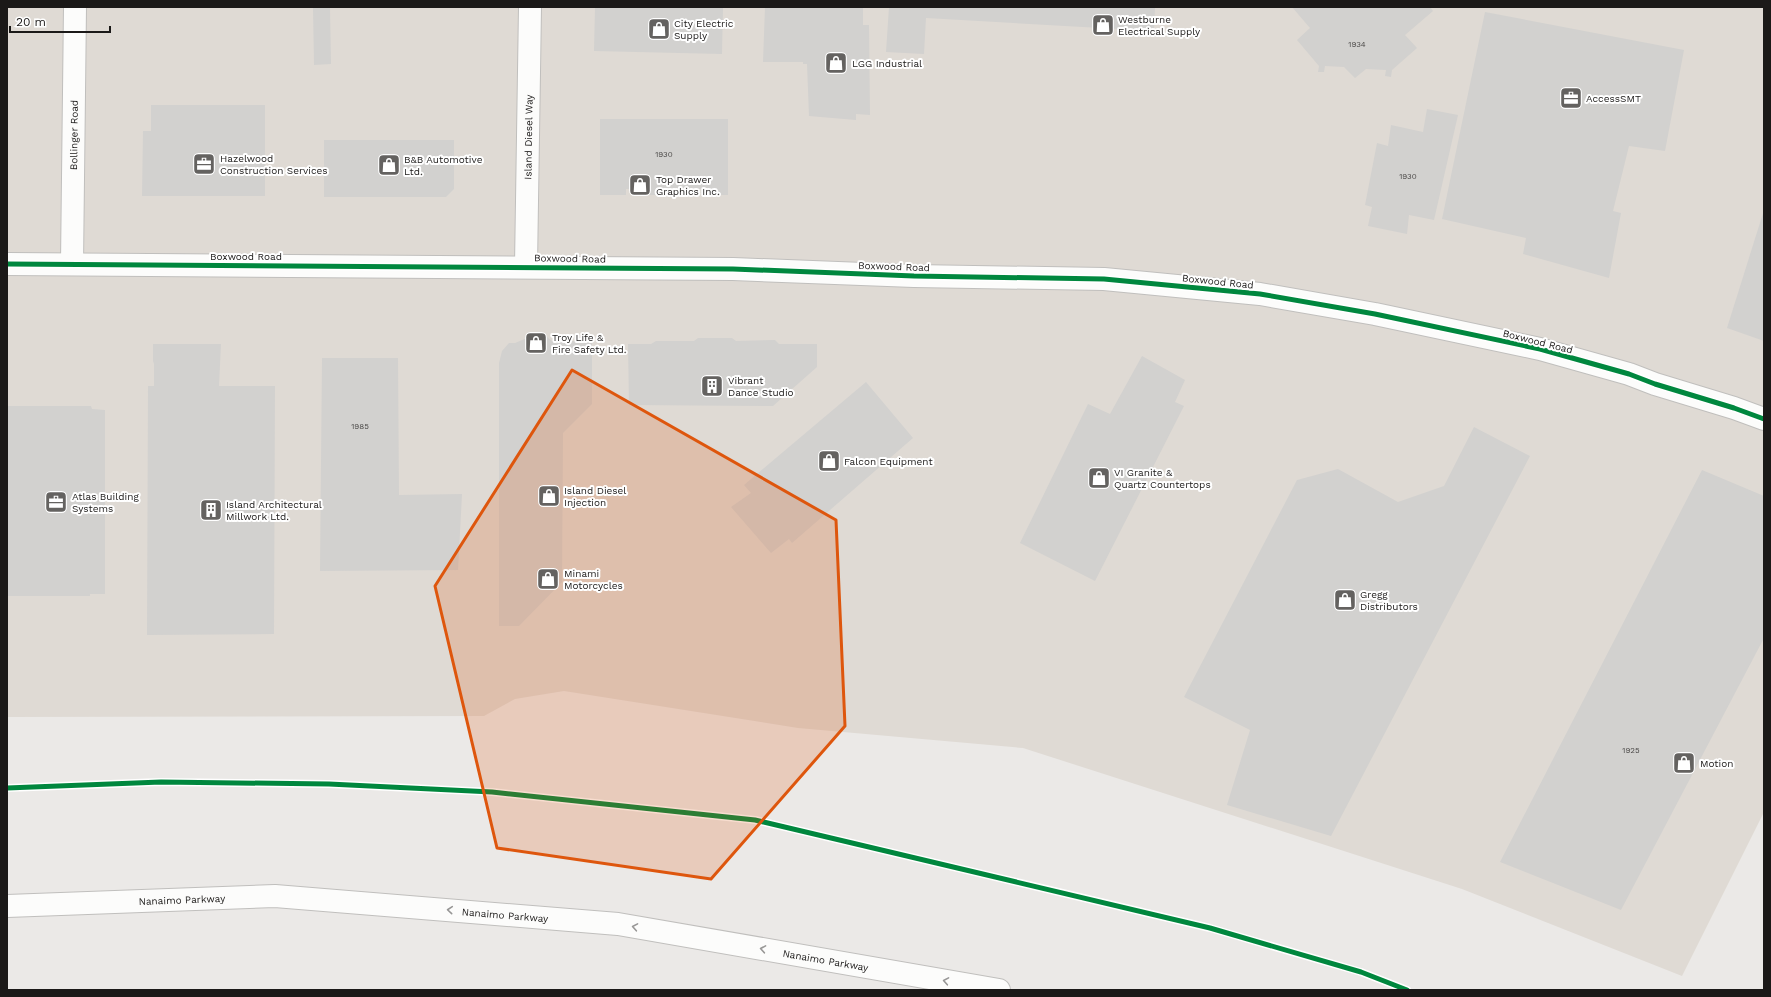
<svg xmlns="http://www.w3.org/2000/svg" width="1771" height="997" font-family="'Work Sans',sans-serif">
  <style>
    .built { fill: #dfdad4 }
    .building { fill: #d2d1cf }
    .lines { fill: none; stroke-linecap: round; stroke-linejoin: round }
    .minor-casing { stroke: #c0bfbd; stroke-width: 24 }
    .highway-casing { stroke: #c0bfbd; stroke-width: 24 }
    .minor { stroke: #fcfcfb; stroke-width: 22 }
    .highway { stroke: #fcfcfb; stroke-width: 22 }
    .cycleway-casing { stroke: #fff; stroke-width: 8 }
    .cycleway { stroke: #00873e; stroke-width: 5 }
    .oneway { stroke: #979695 }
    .marked { fill: #de560d; fill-opacity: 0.2; stroke: #de560d; stroke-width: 3; stroke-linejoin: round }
    .labels { text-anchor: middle; stroke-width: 4; stroke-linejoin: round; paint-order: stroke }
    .number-label { font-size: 8px; fill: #4a4847 }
    .poi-label { font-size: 10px; fill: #1b1918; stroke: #fff; text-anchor: start }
    .street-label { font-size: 10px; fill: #1b1918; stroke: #fff }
  </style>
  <rect width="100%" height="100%" fill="#ebe9e7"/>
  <polygon class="built" points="7,7 1764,7 1764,812 1682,976 1462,889 1023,748 798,728 564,691 515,699 484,716 7,717"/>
  <g class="building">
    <polygon points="313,7 330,7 331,64 314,65"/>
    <polygon points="595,7 723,7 722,54 594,51"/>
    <polygon points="765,7 863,7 863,25 869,25 870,115 856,114 856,120 809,116 807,64 803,64 803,62 763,62"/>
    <polygon points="889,7 1155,7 1154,31 926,18 924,54 886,52"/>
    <polygon points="1292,7 1430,7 1433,11 1405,35 1417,48 1392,70 1391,77 1385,76 1386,70 1366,69 1355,78 1344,67 1325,66 1324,72 1318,72 1319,66 1297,40 1310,28"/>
    <polygon points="1485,12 1684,50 1665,151 1629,146 1613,211 1621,213 1609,278 1523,254 1526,238 1442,219"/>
    <polygon points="151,105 265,105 265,196 142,196 143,131 151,131"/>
    <polygon points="1427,109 1458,115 1434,220 1409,215 1407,234 1368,226 1372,207 1365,205 1377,143 1388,146 1391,125 1423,132"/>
    <polygon points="600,119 728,119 728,195 701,195 701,189 684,189 684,195 643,195 643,189 626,189 626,195 600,195"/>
    <polygon points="324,140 454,140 454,189 446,197 324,197"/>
    <polygon points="1764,210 1764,341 1727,328"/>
    <polygon points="547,337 552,341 592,341 592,404 563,433 562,582 519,626 499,626 499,363 502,351 509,343 515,343 527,338"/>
    <polygon points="698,338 732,338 736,341 775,340 779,344 817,344 817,367 773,406 629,405 628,344 651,344 656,341 694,341"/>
    <polygon points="153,344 221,344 219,386 275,386 274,634 147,635 148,386 154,386 154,364 153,361"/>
    <polygon points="1142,356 1185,380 1175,402 1184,406 1095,581 1020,543 1088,404 1110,414"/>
    <polygon points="322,358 398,358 399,495 462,494 458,570 320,571"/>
    <polygon points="866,382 913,438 792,543 789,539 771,553 731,507 751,493 744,485"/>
    <polygon points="7,406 91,406 92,409 105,410 105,594 90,594 90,596 7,596"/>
    <polygon points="1474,427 1530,456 1331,836 1227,805 1250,730 1184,697 1297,480 1338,469 1398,502 1444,486"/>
    <polygon points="1702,470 1764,496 1764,638 1621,910 1500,862"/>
  </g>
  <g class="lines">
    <g class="minor-casing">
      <g id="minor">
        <polyline points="7,264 733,269 914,276 1104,279 1260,294 1375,314 1540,349 1629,374 1655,384 1734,408 1764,419"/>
        <path id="s1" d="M72 264 75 7"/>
        <path id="s2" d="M526 266 530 7"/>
      </g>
    </g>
    <g class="highway-casing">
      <g id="highway">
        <path id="s3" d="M7 906 275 896 618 924 999 990"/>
      </g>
    </g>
    <use href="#minor" class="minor"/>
    <use href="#highway" class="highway"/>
    <g class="cycleway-casing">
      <g id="cycleway">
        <polyline points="7,264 733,269 914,276 1104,279 1260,294 1375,314 1540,349 1629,374 1655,384 1734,408 1764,419"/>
        <polyline points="7,788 161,782 329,784 492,792 755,820 1210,928 1361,972 1407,990"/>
      </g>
    </g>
    <use href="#cycleway" class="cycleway"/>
  </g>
  <defs><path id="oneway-chevron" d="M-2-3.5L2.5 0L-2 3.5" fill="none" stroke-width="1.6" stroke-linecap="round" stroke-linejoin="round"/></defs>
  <g class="oneway">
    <use href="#oneway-chevron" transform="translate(450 910) rotate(-175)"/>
    <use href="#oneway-chevron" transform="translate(635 927) rotate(-170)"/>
    <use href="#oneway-chevron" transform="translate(763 949) rotate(-170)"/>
    <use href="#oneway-chevron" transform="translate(946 981) rotate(-170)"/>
  </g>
  <path class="marked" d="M572 370 836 520 845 726 711 879 497 848 435 586Z"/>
  <defs>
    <g id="shop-square" transform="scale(1.15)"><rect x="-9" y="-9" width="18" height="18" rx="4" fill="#646260" stroke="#fff"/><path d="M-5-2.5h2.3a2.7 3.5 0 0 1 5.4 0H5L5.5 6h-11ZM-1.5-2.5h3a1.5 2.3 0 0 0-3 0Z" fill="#fff"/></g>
    <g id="office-square" transform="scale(1.15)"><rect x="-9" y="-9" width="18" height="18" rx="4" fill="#646260" stroke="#fff"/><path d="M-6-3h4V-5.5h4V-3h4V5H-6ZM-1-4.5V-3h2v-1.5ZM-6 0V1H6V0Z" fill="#fff"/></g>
    <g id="building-square" transform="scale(1.15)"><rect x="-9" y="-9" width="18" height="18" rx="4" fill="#646260" stroke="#fff"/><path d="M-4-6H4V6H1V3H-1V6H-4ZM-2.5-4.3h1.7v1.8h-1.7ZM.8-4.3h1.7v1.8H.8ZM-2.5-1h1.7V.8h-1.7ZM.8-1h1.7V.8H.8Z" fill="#fff"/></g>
  </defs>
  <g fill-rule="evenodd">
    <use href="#shop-square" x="1103" y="25"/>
    <use href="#shop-square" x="659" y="29"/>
    <use href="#shop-square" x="836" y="63"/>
    <use href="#office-square" x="1571" y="98"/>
    <use href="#office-square" x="204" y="164"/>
    <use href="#shop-square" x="389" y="165"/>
    <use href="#shop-square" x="640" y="185"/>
    <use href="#shop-square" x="536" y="343"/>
    <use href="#building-square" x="712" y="386"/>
    <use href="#shop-square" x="829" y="461"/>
    <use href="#shop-square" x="1099" y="478"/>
    <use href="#shop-square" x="549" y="496"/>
    <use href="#office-square" x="56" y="502"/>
    <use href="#building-square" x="211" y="510"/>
    <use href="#shop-square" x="548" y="579"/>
    <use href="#shop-square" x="1345" y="600"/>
    <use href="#shop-square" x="1684" y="763"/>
  </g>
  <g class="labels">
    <g class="number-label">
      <text x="1357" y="47">1934</text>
      <text x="664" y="157">1930</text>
      <text x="1408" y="179">1930</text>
      <text x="360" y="429">1985</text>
      <text x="1631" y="753">1925</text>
    </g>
    <g class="poi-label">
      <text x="1118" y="23">Westburne<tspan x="1118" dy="12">Electrical Supply</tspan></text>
      <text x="674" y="27">City Electric<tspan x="674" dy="12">Supply</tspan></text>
      <text x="852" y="67">LGG Industrial</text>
      <text x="1586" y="102">AccessSMT</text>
      <text x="220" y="162">Hazelwood<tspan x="220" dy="12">Construction Services</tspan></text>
      <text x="404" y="163">B&amp;B Automotive<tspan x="404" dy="12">Ltd.</tspan></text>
      <text x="656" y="183">Top Drawer<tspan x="656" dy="12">Graphics Inc.</tspan></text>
      <text x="552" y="341">Troy Life &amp;<tspan x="552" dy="12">Fire Safety Ltd.</tspan></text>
      <text x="728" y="384">Vibrant<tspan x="728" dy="12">Dance Studio</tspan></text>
      <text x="844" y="465">Falcon Equipment</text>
      <text x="1114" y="476">VI Granite &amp;<tspan x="1114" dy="12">Quartz Countertops</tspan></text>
      <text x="564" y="494">Island Diesel<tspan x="564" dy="12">Injection</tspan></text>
      <text x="72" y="500">Atlas Building<tspan x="72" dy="12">Systems</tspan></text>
      <text x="226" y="508">Island Architectural<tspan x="226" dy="12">Millwork Ltd.</tspan></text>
      <text x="564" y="577">Minami<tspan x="564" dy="12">Motorcycles</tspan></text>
      <text x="1360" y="598">Gregg<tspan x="1360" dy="12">Distributors</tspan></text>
      <text x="1700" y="767">Motion</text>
    </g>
    <g class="street-label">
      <text dy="4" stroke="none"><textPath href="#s1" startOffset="129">Bollinger Road</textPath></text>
      <text dy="4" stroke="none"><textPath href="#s2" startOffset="129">Island Diesel Way</textPath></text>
      <text x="246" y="260">Boxwood Road</text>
      <text transform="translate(570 258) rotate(1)" y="4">Boxwood Road</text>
      <text transform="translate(894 266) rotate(2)" y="4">Boxwood Road</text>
      <text transform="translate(1218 281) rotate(6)" y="4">Boxwood Road</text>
      <text transform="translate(1538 341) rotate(14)" y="4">Boxwood Road</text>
      <text dy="4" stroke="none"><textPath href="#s3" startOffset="175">Nanaimo Parkway</textPath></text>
      <text dy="4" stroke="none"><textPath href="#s3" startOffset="499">Nanaimo Parkway</textPath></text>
      <text dy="4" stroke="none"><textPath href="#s3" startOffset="823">Nanaimo Parkway</textPath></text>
    </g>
  </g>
  <rect width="1771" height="997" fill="none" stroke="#1b1918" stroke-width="16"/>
  <path d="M10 26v6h100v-6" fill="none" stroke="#1b1918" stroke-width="2"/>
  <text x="16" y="26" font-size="12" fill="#1b1918" stroke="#ffffff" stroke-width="3" paint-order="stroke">20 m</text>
</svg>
